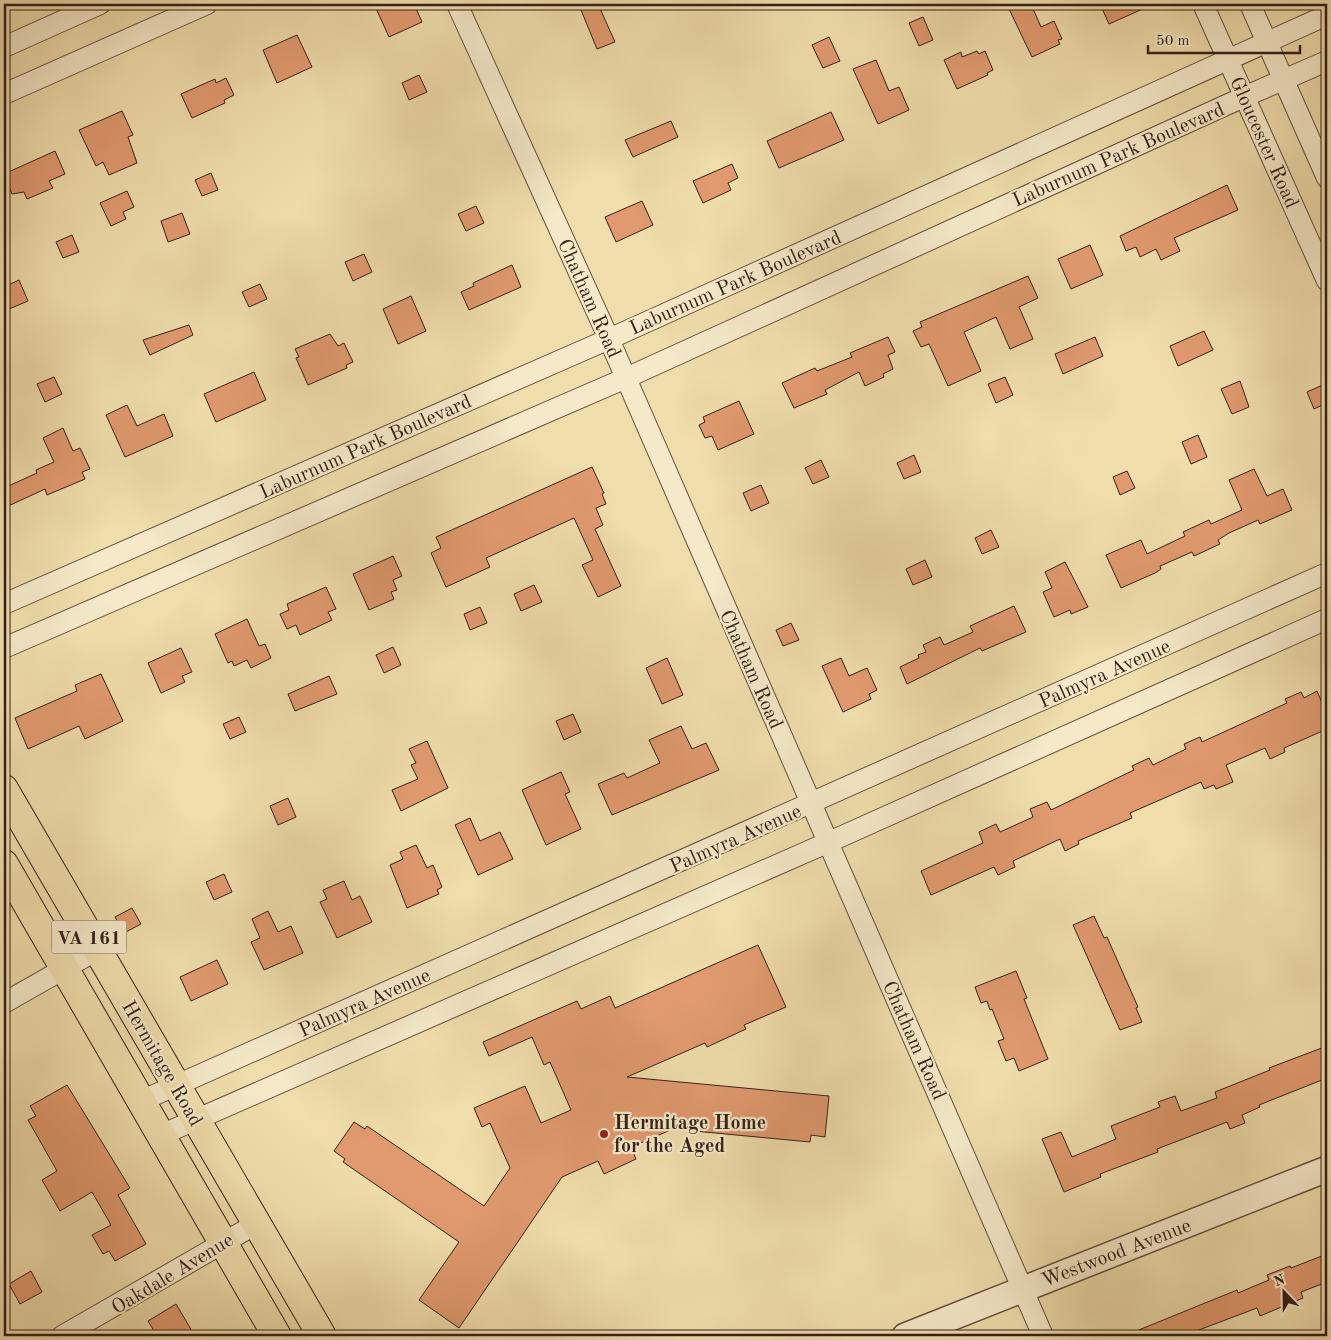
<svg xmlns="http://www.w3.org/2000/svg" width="1331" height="1340" font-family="'Old Standard TT',serif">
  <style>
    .building { fill: #e19a6f; stroke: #342018 }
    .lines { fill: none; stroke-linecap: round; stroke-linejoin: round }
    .minor-casing { stroke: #634f3d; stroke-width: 22 }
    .tertiary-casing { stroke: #634f3d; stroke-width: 28 }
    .primary-casing { stroke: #342018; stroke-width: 30 }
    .minor { stroke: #f5e9c9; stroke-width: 20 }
    .tertiary { stroke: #f5e9c9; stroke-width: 25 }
    .primary { stroke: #f0ddac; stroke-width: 28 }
    .poi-dot { fill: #8f2418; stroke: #f5e9c9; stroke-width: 2 }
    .labels { text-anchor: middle; stroke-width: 4.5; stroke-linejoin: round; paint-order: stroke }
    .shield { fill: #f5e9c9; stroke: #6e5c4d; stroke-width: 1 }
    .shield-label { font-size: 19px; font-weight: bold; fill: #342018 }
    .street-label { font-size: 20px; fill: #342018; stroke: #f5e9c9 }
    .poi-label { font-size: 20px; font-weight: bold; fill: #342018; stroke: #f5e9c9; text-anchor: start }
  </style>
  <rect width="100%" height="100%" fill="#f0ddac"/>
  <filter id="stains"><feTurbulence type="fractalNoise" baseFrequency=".004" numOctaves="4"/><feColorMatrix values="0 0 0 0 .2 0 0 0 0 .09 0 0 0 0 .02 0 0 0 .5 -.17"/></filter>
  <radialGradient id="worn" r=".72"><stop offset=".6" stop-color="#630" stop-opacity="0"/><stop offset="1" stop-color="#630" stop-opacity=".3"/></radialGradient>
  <g class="building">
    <polygon points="374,4 414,4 422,22 389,37"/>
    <polygon points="598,4 615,42 597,49 581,10"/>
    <polygon points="1021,4 1031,4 1041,27 1054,21 1062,39 1058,40 1060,44 1032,57 1009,9"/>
    <polygon points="1100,4 1154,4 1109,24"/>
    <polygon points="923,17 933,40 919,46 909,23"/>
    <polygon points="297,35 312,67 277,83 263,50"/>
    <polygon points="829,37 840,61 823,68 812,45"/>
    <polygon points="977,51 979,54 985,51 993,70 987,73 988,75 957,89 944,60 961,52 962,57"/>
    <polygon points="876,60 889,91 899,87 909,110 878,124 853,69"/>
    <polygon points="419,75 427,92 409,100 402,83"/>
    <polygon points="226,78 234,95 224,100 225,103 192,118 181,94 215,79 216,83"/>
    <polygon points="122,111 133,135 128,137 137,163 109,175 103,162 96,166 79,130"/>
    <polygon points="831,112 844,140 779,168 767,141"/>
    <polygon points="671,121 678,137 633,157 625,140"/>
    <polygon points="55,151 65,174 49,181 53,188 27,199 24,192 12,194 4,174"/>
    <polygon points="732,164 738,178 728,183 731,190 703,203 693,181"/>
    <polygon points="211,173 218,190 202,196 195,180"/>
    <polygon points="1227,185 1238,210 1174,238 1180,251 1161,260 1156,249 1140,257 1136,247 1126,251 1120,236"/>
    <polygon points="127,191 134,207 123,212 126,219 111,226 100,203"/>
    <polygon points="642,201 653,225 616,242 605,217"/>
    <polygon points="476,206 484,223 466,231 458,214"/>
    <polygon points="182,213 190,234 168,242 161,221"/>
    <polygon points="72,235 79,252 63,258 56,242"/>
    <polygon points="1090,245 1103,275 1071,289 1058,259"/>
    <polygon points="364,254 372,272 353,281 345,262"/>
    <polygon points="512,265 521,287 469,310 461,292 474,286 473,283"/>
    <polygon points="1028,276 1038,298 1019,307 1033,339 1010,349 996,317 964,332 981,371 948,386 929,344 921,347 913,331 922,327 920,322"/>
    <polygon points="19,280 28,301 9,309 4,297 4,287"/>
    <polygon points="260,284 267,299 249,307 242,292"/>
    <polygon points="411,296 426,331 398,344 383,309"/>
    <polygon points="189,325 193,335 150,355 143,340"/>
    <polygon points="1204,331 1213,350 1178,366 1170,346"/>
    <polygon points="330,334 338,346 344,343 353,362 346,365 347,368 308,385 296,358 299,357 295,349"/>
    <polygon points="888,337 895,352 888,355 893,369 883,374 884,377 865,386 859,372 825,390 827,394 794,408 782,383 815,368 817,371 852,357 850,353"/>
    <polygon points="1095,337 1103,356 1063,374 1055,354"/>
    <polygon points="254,372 266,400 216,422 204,394"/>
    <polygon points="54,377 62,394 45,402 37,384"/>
    <polygon points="1005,377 1013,395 996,403 988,384"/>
    <polygon points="1240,381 1249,407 1232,414 1221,389"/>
    <polygon points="1327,383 1327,403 1314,409 1307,392"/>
    <polygon points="739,401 754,434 718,450 712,436 705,438 699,425 705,422 703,417"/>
    <polygon points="127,405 137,426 164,414 173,436 125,457 106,415"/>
    <polygon points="63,428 73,451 80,448 90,469 82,472 85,479 47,495 45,489 4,508 4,488 37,473 36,470 54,462 43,438"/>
    <polygon points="1198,435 1207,457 1191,464 1182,442"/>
    <polygon points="914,455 921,472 904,479 897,463"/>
    <polygon points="821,460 829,477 813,484 805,468"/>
    <polygon points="592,467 604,493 602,494 606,504 596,508 603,525 595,529 621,586 598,597 582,565 593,560 574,518 486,558 490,567 446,587 431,553 441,548 436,537"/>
    <polygon points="1254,469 1267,496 1283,489 1292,510 1260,524 1258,520 1229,533 1218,540 1220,544 1194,556 1192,552 1160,566 1161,569 1155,573 1121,588 1106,555 1141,540 1147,554 1185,536 1183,532 1209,520 1211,524 1242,510 1229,480"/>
    <polygon points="1127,471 1135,488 1120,495 1113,477"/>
    <polygon points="761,485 769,503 751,511 743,493"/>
    <polygon points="991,530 999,547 982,554 975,538"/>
    <polygon points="393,556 402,576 393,580 397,590 391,592 394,599 369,610 353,574"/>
    <polygon points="925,560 932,577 913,585 906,569"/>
    <polygon points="1065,562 1088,607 1071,614 1070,610 1054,617 1043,592 1052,588 1045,572"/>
    <polygon points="534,585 542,602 521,611 514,594"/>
    <polygon points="326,587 336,609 328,612 332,620 300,635 296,625 287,629 280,614 289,610 287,604"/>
    <polygon points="1014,606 1026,632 982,651 980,648 907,684 900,667 919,658 918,655 926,652 923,645 940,637 944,645 973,632 970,626"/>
    <polygon points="480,607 487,623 470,630 464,614"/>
    <polygon points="247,619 259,646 265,644 271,658 251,668 247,660 234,666 232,661 228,663 215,634"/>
    <polygon points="791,623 799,640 783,646 776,630"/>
    <polygon points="393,647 401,665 384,673 376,655"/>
    <polygon points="181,648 192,672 182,676 185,682 161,693 148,663"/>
    <polygon points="667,658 683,695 662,704 646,668"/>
    <polygon points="841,658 849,676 867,668 877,690 869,694 871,699 843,712 822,666"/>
    <polygon points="101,674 123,721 85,739 79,726 28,749 15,718 77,691 75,685"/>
    <polygon points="329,676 337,694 295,711 288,694"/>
    <polygon points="1317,691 1327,715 1327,729 1284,748 1285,752 1270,759 1265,748 1226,765 1233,782 1216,789 1214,785 1204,789 1201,782 1130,813 1132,818 1078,841 1079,844 1065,851 1060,839 1013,861 1015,867 998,875 994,867 931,895 921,871 983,843 979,832 996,824 1000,832 1033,817 1030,809 1047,802 1051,810 1134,770 1132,766 1149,758 1153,765 1186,749 1184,744 1200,737 1202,742 1287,703 1285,699 1301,692 1304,698"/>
    <polygon points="573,714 581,732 564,740 556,721"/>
    <polygon points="239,717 246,732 230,739 223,724"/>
    <polygon points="681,726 692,749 706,743 719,770 612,815 598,784 624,773 627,778 660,763 649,740"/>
    <polygon points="427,741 448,788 401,811 392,790 418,779 411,765 416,763 409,749"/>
    <polygon points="561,772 570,792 565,794 581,829 546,845 522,790"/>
    <polygon points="288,798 296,817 278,825 270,806"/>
    <polygon points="470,818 480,841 500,832 513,859 478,875 455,825"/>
    <polygon points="416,845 427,868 433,865 442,887 437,890 439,894 407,908 390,865 403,859 400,852"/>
    <polygon points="224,874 232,892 214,900 206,882"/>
    <polygon points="344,881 352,900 360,896 372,922 337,938 320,902 327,899 323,890"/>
    <polygon points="132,908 141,924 124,933 115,917"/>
    <polygon points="268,911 278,932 291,926 303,953 264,970 251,942 260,938 252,919"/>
    <polygon points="1094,916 1104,938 1107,937 1138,1007 1136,1008 1142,1022 1120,1030 1073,925"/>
    <polygon points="758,945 786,1007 744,1025 746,1029 707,1047 705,1043 627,1077 829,1096 825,1137 811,1135 810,1142 673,1129 631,1147 636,1159 604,1174 598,1161 562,1177 459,1328 419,1300 459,1242 343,1162 345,1159 334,1151 354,1122 365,1129 367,1126 484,1206 510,1168 490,1123 482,1127 474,1108 525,1086 541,1123 571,1110 550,1062 544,1065 532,1037 489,1056 483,1042 577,1001 581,1009 610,996 615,1008"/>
    <polygon points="217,960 228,984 191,1001 180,977"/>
    <polygon points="1016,971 1027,998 1024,999 1048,1059 1019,1071 1014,1058 1006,1061 998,1041 1004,1039 992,1009 990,1010 987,1001 981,1003 975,987"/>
    <polygon points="1327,1046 1327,1078 1259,1105 1260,1107 1242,1115 1245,1123 1230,1129 1227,1122 1157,1149 1158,1152 1100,1174 1101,1177 1064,1192 1042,1139 1061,1132 1072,1157 1116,1139 1111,1126 1160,1107 1158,1102 1175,1096 1181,1111 1217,1098 1215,1092 1270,1070 1269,1068"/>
    <polygon points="67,1085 130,1188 118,1195 146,1244 115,1261 109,1251 103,1254 92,1235 111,1225 92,1192 60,1211 42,1180 57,1171 28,1120 36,1116 30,1106"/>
    <polygon points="1327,1254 1327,1282 1301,1292 1303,1298 1260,1316 1257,1308 1183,1336 1124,1336 1237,1290 1238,1293 1269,1280 1267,1275 1290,1266 1291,1268"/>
    <polygon points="31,1271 42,1292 20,1304 9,1284"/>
    <polygon points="176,1304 195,1336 157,1336 148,1321"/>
  </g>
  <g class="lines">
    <g class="minor-casing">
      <g id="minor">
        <polyline points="457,4 609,339 1043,1336"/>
        <polyline points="1203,4 1327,281"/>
        <polyline points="1250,4 1327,178"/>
        <polyline points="4,47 100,4"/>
        <polyline points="4,94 207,4"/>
        <polyline points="4,604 609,339 1327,15"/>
        <polyline points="4,648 626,378 1246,96 1327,61"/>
        <polyline points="4,1003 97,950"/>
        <polyline points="141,1101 1327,573"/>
        <polyline points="161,1135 829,842 1327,619"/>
        <polyline points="62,1336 256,1224"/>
      </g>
    </g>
    <g class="tertiary-casing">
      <polyline id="tertiary" points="905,1336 1327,1169"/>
    </g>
    <g class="primary-casing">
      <g id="primary">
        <polyline points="4,789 322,1336"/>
        <polyline points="4,864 277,1336"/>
      </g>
    </g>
    <use href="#minor" class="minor"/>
    <use href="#tertiary" class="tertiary"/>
    <use href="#primary" class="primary"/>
  </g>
  <circle class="poi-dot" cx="604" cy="1134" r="5"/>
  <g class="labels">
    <rect class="shield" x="51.5" y="920.5" width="75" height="33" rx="4"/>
    <g class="shield-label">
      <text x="89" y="944">VA 161</text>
    </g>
    <g class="street-label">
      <text transform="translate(1265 142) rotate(66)" y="7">Gloucester Road</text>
      <text transform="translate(1118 154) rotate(-24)" y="7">Laburnum Park Boulevard</text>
      <text transform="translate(735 282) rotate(-24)" y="7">Laburnum Park Boulevard</text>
      <text transform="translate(590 298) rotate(66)" y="7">Chatham Road</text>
      <text transform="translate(365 446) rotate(-24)" y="7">Laburnum Park Boulevard</text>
      <text transform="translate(752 669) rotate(66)" y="7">Chatham Road</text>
      <text transform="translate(1104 673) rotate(-24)" y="7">Palmyra Avenue</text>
      <text transform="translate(735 838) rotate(-24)" y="7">Palmyra Avenue</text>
      <text transform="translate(364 1002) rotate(-24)" y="7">Palmyra Avenue</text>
      <text transform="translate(915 1040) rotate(66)" y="7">Chatham Road</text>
      <text transform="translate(163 1063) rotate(60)" y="7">Hermitage Road</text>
      <text transform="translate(1116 1252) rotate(-21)" y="7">Westwood Avenue</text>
      <text transform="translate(172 1273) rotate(-31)" y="7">Oakdale Avenue</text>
    </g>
    <g class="poi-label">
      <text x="614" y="1129">Hermitage Home<tspan x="614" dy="23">for the Aged</tspan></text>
    </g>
  </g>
  <rect width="1331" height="1340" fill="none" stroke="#f0ddac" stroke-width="20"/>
  <rect x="5" y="5" width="1321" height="1330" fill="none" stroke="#342018" stroke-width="2.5"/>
  <rect x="10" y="10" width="1311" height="1320" fill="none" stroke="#342018"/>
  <g transform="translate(1284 1292) rotate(338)" stroke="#f5e9c9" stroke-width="4" paint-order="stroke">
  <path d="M0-4L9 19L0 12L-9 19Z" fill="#342018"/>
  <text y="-8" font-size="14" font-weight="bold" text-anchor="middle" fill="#342018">N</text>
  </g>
  <path d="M1148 45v8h152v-8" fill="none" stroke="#342018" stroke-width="2.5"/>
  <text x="1156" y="45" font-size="15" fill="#342018" stroke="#f5e9c9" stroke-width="4" paint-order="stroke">50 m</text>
  <rect width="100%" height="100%" filter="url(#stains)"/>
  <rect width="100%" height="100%" fill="url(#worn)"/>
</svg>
